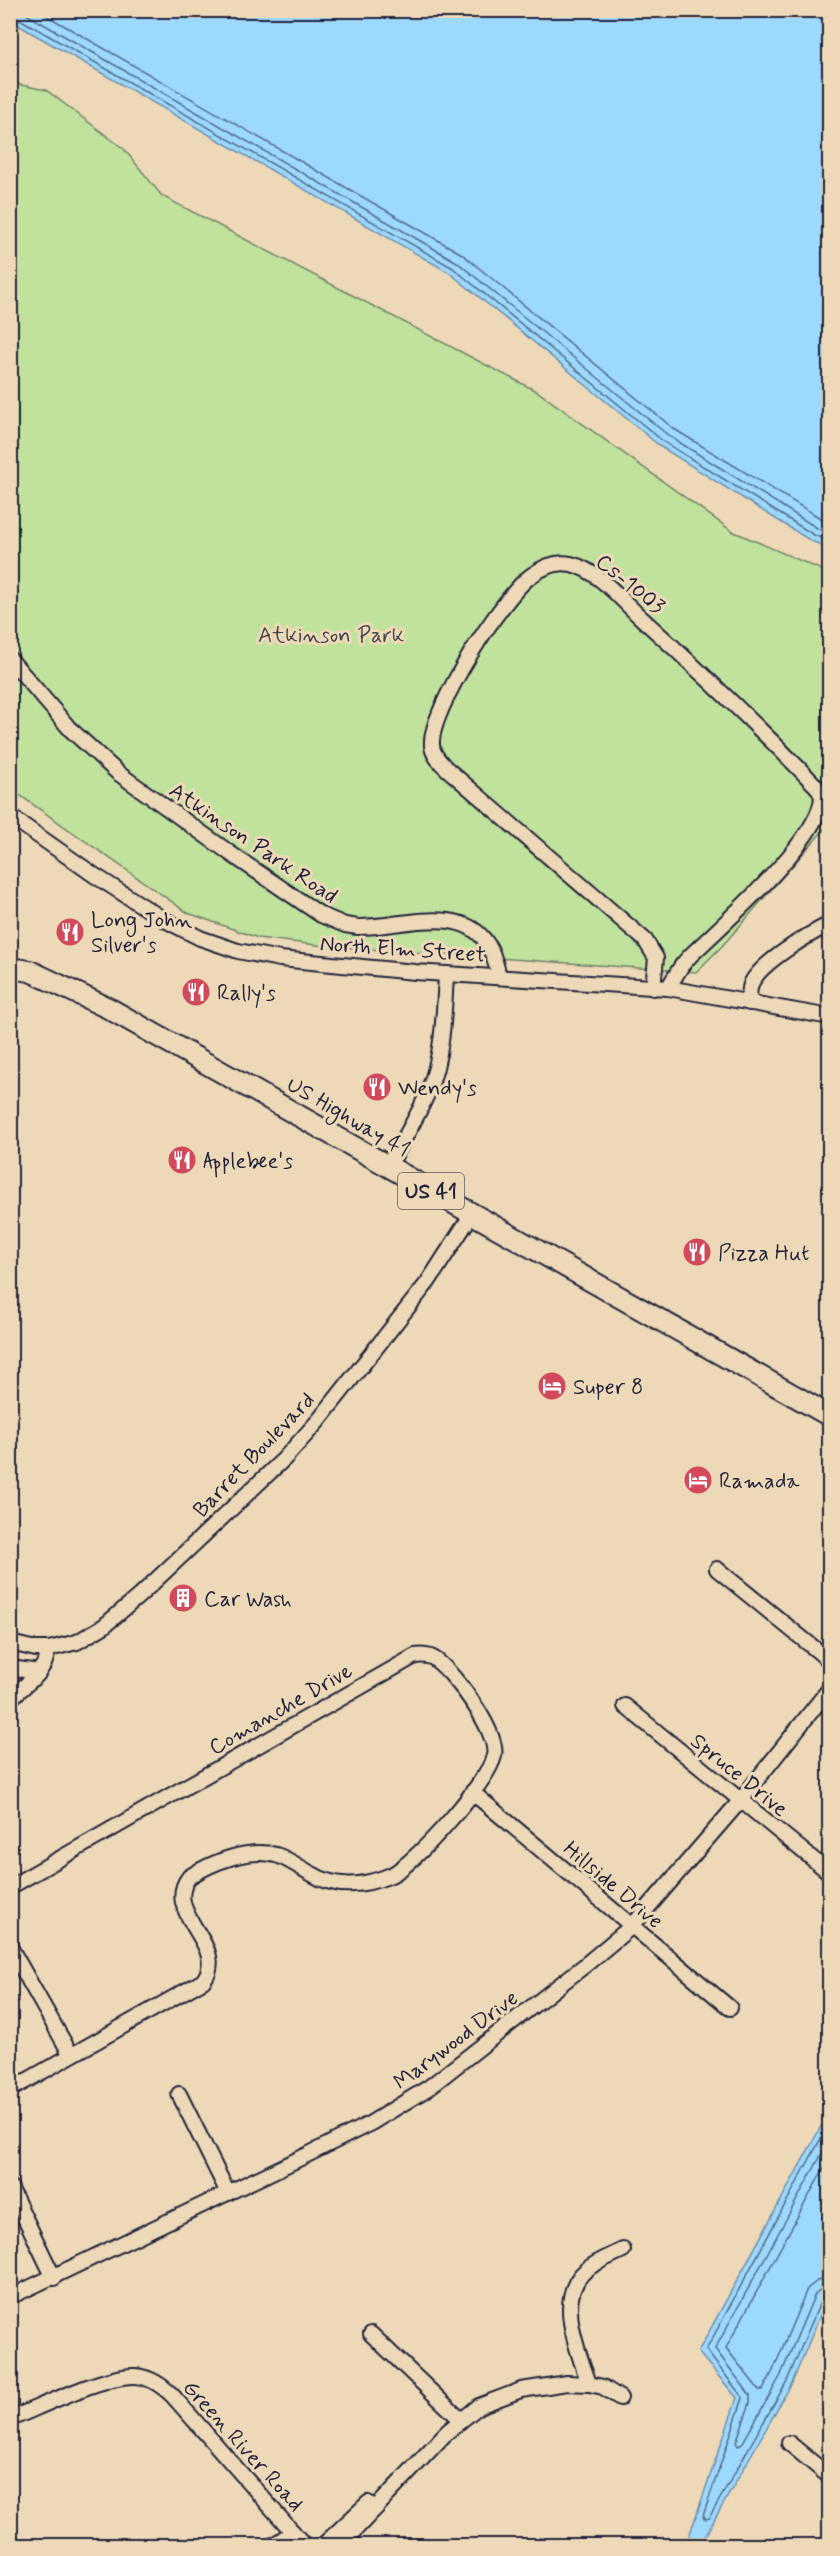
<svg xmlns="http://www.w3.org/2000/svg" width="840" height="2556" font-family="Mynerve,sans-serif">
  <style>
    .green { fill: #c0e29c; stroke: #71826c; stroke-width: 1.5 }
    .water { fill: #9dd8fd; stroke: #6c8faf; stroke-width: 1.5 }
    .lines { fill: none; stroke-linecap: round; stroke-linejoin: round }
    .shore { stroke: #536b89; stroke-width: 1.5 }
    .minor-casing { stroke: #22223b; stroke-width: 18 }
    .highway-casing { stroke: #22223b; stroke-width: 24 }
    .minor { stroke: #edd9b7; stroke-width: 14 }
    .highway { stroke: #edd9b7; stroke-width: 20 }
    .labels { text-anchor: middle; stroke-width: 6; stroke-linejoin: round; paint-order: stroke }
    .shield { fill: #edd9b7; stroke: #5f5960; stroke-width: 1.5 }
    .shield-label { font-size: 21px; font-weight: bold; fill: #22223b }
    .street-label { font-size: 22px; fill: #22223b; stroke: #edd9b7 }
    .park-label { font-size: 22px; fill: #42484e; stroke: #edd9b7 }
    .poi-label { font-size: 22px; fill: #22223b; stroke: #edd9b7; text-anchor: start }
  </style>
  <rect width="100%" height="100%" fill="#edd9b7"/>
  <filter id="ink" filterUnits="userSpaceOnUse"><feTurbulence type="fractalNoise" baseFrequency=".0167" numOctaves="2"/><feDisplacementMap in="SourceGraphic" scale="12" xChannelSelector="R" yChannelSelector="G"/><feConvolveMatrix kernelMatrix="1 2 1 2 8 2 1 2 1" color-interpolation-filters="sRGB"/></filter>
  <g filter="url(#ink)">
    <polygon class="green" points="11,83 46,90 124,149 162,196 538,392 732,531 829,573 829,824 723,945 696,972 325,946 258,938 188,913 11,789"/>
    <g class="water">
      <polygon points="11,10 829,11 829,548 811,541 661,447 450,273 11,21"/>
      <polygon points="824,2121 830,2124 829,2294 792,2383 700,2545 686,2545 737,2398 698,2352"/>
    </g>
    <g class="lines">
      <g class="shore">
        <polyline points="19,10 457,262 669,436 817,528 830,534"/>
        <polyline points="37,10 462,254 674,429 830,524"/>
        <polyline points="10,16 16,17 453,268 664,442 814,535 830,542"/>
        <polyline points="830,2129 825,2131 706,2350 743,2398 703,2516 704,2519 709,2518 787,2381 822,2298 830,2294"/>
        <polyline points="830,2139 715,2349 750,2395 750,2403 736,2442 738,2446 742,2444 780,2377 815,2294 822,2288 830,2286"/>
        <polyline points="830,2157 726,2348 759,2390 763,2390 772,2373 807,2289 818,2280 830,2277"/>
      </g>
      <g class="minor-casing">
        <g id="minor">
          <path d="M10 659 70 729 118 773 234 856 321 915 345 925 358 927C398 928 463 902 488 945 494 954 496 965 499 976"/>
          <polyline points="10,816 94,875 163,919 200,938 238,951 280,959 415,972 668,988 830,1017"/>
          <path d="M653 988 656 958 645 940 446 768C440 762 432 754 432 745 429 711 503 595 532 575 543 567 557 561 571 564 597 570 620 598 639 616 700 671 760 728 817 787L822 796C822 838 721 926 690 956L682 965 668 988"/>
          <path d="M749 1003C749 997 749 990 751 984 760 963 809 934 830 924"/>
          <path d="M389 1166C402 1142 417 1118 428 1092 443 1056 444 1013 446 974"/>
          <polyline points="717,1569 830,1661"/>
          <polyline points="10,1643 36,1649 49,1649 77,1642 104,1626 139,1596 284,1459 319,1420 428,1282 472,1214"/>
          <polyline points="10,1668 32,1671 37,1675 44,1664 49,1649"/>
          <polyline points="10,1699 37,1675"/>
          <polyline points="625,1706 830,1873"/>
          <polyline points="472,1792 730,2008"/>
          <path d="M10 1887 415 1656C423 1655 430 1655 436 1660 455 1674 499 1732 494 1756 488 1782 415 1864 391 1875 365 1886 336 1889 312 1874 300 1868 289 1859 276 1855 248 1848 212 1862 189 1877 161 1914 231 1946 203 1981L10 2090"/>
          <polyline points="10,1947 71,2055"/>
          <polyline points="179,2094 228,2193"/>
          <polyline points="10,2187 54,2278"/>
          <polyline points="10,2297 305,2156 371,2123 428,2088 584,1966 632,1926 740,1801 830,1688"/>
          <polyline points="371,2334 460,2419"/>
          <path d="M589 2384C578 2350 554 2298 586 2270 597 2261 611 2256 623 2250"/>
          <path d="M10 2419C40 2407 107 2374 135 2376 150 2377 161 2385 172 2395L305 2546"/>
          <polyline points="789,2443 830,2477"/>
          <polyline points="272,2546 293,2532"/>
          <polyline points="322,2546 368,2503 376,2508"/>
          <polyline points="340,2546 447,2432 479,2406 521,2390 567,2383 589,2384 603,2387 620,2398"/>
        </g>
      </g>
      <g class="highway-casing">
        <polyline id="highway" points="10,968 30,971 110,1009 830,1416"/>
      </g>
      <use href="#minor" class="minor"/>
      <use href="#highway" class="highway"/>
    </g>
  </g>
  <defs>
    <g id="restaurant-disc" transform="scale(1.5)"><circle r="9.5" fill="#d1495b" stroke="#edd9b7"/><path d="M-5-6h1v4h1v-4h1v4h1v-4h1v5L-1.5 .5V6h-2V.5L-5-1ZM5-6V6H3V1.5H1.5Q1.5-4 5-6Z" fill="#fff"/></g>
    <g id="hotel-disc" transform="scale(1.5)"><circle r="9.5" fill="#d1495b" stroke="#edd9b7"/><path d="M-6-4.5h1.5V1H6V5H4.5V3h-9V5H-6ZM-4 0a1.8 1.8 0 1 1 3.6 0ZM.5 0V-2.5h3Q6-2.5 6 0Z" fill="#fff"/></g>
    <g id="building-disc" transform="scale(1.5)"><circle r="9.5" fill="#d1495b" stroke="#edd9b7"/><path d="M-4-6H4V6H1V3H-1V6H-4ZM-2.5-4.3h1.7v1.8h-1.7ZM.8-4.3h1.7v1.8H.8ZM-2.5-1h1.7V.8h-1.7ZM.8-1h1.7V.8H.8Z" fill="#fff"/></g>
  </defs>
  <g fill-rule="evenodd">
    <use href="#restaurant-disc" x="70" y="932"/>
    <use href="#restaurant-disc" x="196" y="992"/>
    <use href="#restaurant-disc" x="377" y="1087"/>
    <use href="#restaurant-disc" x="182" y="1160"/>
    <use href="#restaurant-disc" x="697" y="1252"/>
    <use href="#hotel-disc" x="552" y="1386"/>
    <use href="#hotel-disc" x="698" y="1480"/>
    <use href="#building-disc" x="183" y="1598"/>
  </g>
  <g class="labels">
    <rect class="shield" x="398" y="1173" width="66" height="36" rx="4.5"/>
    <g class="shield-label">
      <text x="431" y="1198">US 41</text>
    </g>
    <g class="street-label">
      <text transform="translate(631 583) rotate(39)" y="8">Cs-1003</text>
      <text transform="translate(254 842) rotate(34)" y="8">Atkinson Park Road</text>
      <text transform="translate(403 948) rotate(4)" y="8">North Elm Street</text>
      <text transform="translate(349 1116) rotate(30)" y="8">US Highway 41</text>
      <text transform="translate(253 1454) rotate(-46)" y="8">Barret Boulevard</text>
      <text transform="translate(280 1708) rotate(-30)" y="8">Comanche Drive</text>
      <text transform="translate(740 1774) rotate(39)" y="8">Spruce Drive</text>
      <text transform="translate(614 1884) rotate(40)" y="8">Hillside Drive</text>
      <text transform="translate(455 2039) rotate(-37)" y="8">Marywood Drive</text>
      <text transform="translate(244 2445) rotate(48)" y="8">Green River Road</text>
    </g>
    <g class="park-label">
      <text x="331" y="642">Atkinson Park</text>
    </g>
    <g class="poi-label">
      <text x="91" y="927">Long John<tspan x="91" dy="25">Silver's</tspan></text>
      <text x="217" y="1000">Rally's</text>
      <text x="398" y="1095">Wendy's</text>
      <text x="203" y="1168">Applebee's</text>
      <text x="718" y="1260">Pizza Hut</text>
      <text x="573" y="1394">Super 8</text>
      <text x="719" y="1488">Ramada</text>
      <text x="204" y="1606">Car Wash</text>
    </g>
  </g>
  <rect width="840" height="2556" fill="none" stroke="#edd9b7" stroke-width="36"/>
  <rect x="18" y="18" width="804" height="2520" fill="none" stroke="#22223b" stroke-width="2" filter="url(#ink)"/>
</svg>
